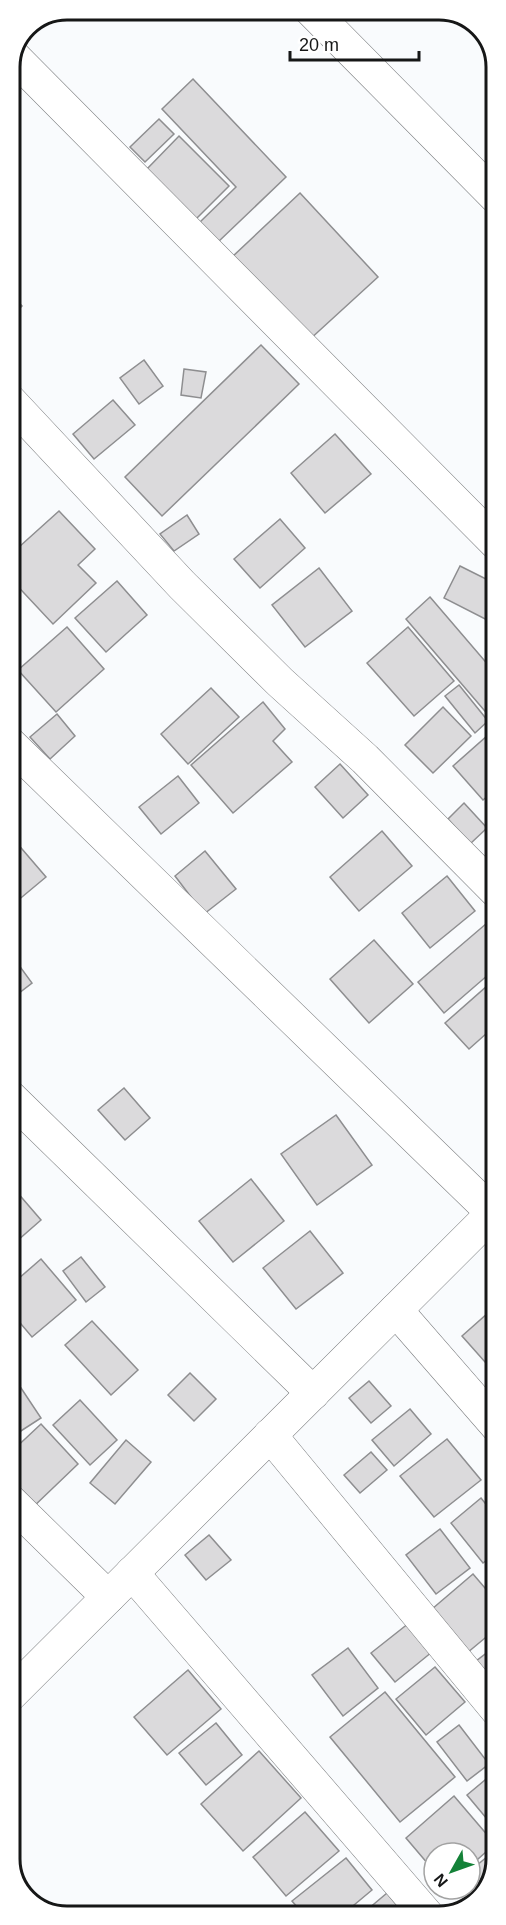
<svg xmlns="http://www.w3.org/2000/svg" width="506" height="1925" font-family="Helvetica,sans-serif">
  <style>
    .building { fill: #dbdadc; stroke: #8e8e90; stroke-width: 1.5 }
    .lines { fill: none; stroke-linecap: round; stroke-linejoin: round }
    .street-casing { stroke: #7b7d7f; stroke-width: 34 }
    .street { stroke: #fff; stroke-width: 33 }
    .rim { fill: none; stroke: #161717; stroke-width: 3 }
  </style>
  <rect width="100%" height="100%" fill="#f9fbfd"/>
  <g class="building">
    <polygon points="193,79 286,177 217,243 199,223 236,187 162,109"/>
    <polygon points="159,119 174,134 145,162 130,147"/>
    <polygon points="179,136 229,186 196,219 146,170"/>
    <polygon points="300,193 378,277 308,341 231,258"/>
    <polygon points="9,292 22,306 9,319"/>
    <polygon points="261,345 299,384 162,516 125,477"/>
    <polygon points="144,360 163,386 139,404 120,378"/>
    <polygon points="184,369 206,372 201,398 181,395"/>
    <polygon points="113,400 135,425 94,459 73,434"/>
    <polygon points="335,434 371,474 325,513 291,473"/>
    <polygon points="59,511 95,549 78,565 96,583 53,624 9,577 9,556"/>
    <polygon points="187,515 199,534 174,551 160,534"/>
    <polygon points="280,519 305,548 260,588 234,559"/>
    <polygon points="460,566 496,584 495,624 444,598"/>
    <polygon points="319,568 352,611 305,647 272,605"/>
    <polygon points="117,581 147,615 106,652 75,618"/>
    <polygon points="430,597 496,674 496,713 490,717 406,619"/>
    <polygon points="67,627 104,669 56,712 18,670"/>
    <polygon points="408,627 454,681 414,716 367,663"/>
    <polygon points="459,685 488,721 475,733 445,696"/>
    <polygon points="211,688 239,717 188,764 161,734"/>
    <polygon points="263,702 285,729 273,741 292,762 233,813 191,765"/>
    <polygon points="443,707 471,736 433,773 405,745"/>
    <polygon points="57,714 75,736 50,759 30,737"/>
    <polygon points="496,728 496,789 483,800 453,766"/>
    <polygon points="340,764 368,795 343,818 315,787"/>
    <polygon points="178,776 199,803 161,834 139,807"/>
    <polygon points="464,803 487,828 470,844 448,819"/>
    <polygon points="382,831 412,866 359,911 330,877"/>
    <polygon points="10,835 46,877 10,907"/>
    <polygon points="205,851 236,889 204,914 175,876"/>
    <polygon points="447,876 475,911 430,948 402,913"/>
    <polygon points="494,917 496,920 496,968 444,1013 418,982"/>
    <polygon points="374,940 413,984 369,1023 330,979"/>
    <polygon points="10,953 32,983 10,1000"/>
    <polygon points="495,979 496,1025 469,1049 445,1023"/>
    <polygon points="124,1088 150,1118 125,1140 98,1110"/>
    <polygon points="336,1115 372,1165 317,1205 281,1154"/>
    <polygon points="251,1179 284,1221 233,1262 199,1221"/>
    <polygon points="10,1184 41,1220 10,1247"/>
    <polygon points="310,1231 343,1273 296,1309 263,1268"/>
    <polygon points="81,1257 105,1287 86,1302 63,1271"/>
    <polygon points="41,1259 76,1300 32,1337 10,1311 10,1286"/>
    <polygon points="497,1305 497,1367 493,1371 462,1336"/>
    <polygon points="92,1321 138,1370 111,1395 65,1345"/>
    <polygon points="190,1373 216,1399 194,1421 168,1395"/>
    <polygon points="369,1381 391,1406 371,1423 349,1398"/>
    <polygon points="21,1388 41,1418 10,1438 10,1396"/>
    <polygon points="80,1400 117,1440 90,1465 53,1425"/>
    <polygon points="410,1409 431,1434 394,1466 372,1440"/>
    <polygon points="41,1424 78,1464 30,1510 10,1489 10,1453"/>
    <polygon points="447,1439 481,1480 434,1517 400,1476"/>
    <polygon points="126,1440 151,1462 115,1504 90,1483"/>
    <polygon points="371,1452 387,1470 360,1493 344,1475"/>
    <polygon points="481,1498 497,1518 497,1552 483,1563 451,1523"/>
    <polygon points="440,1529 470,1568 436,1594 406,1555"/>
    <polygon points="209,1535 231,1560 206,1580 185,1555"/>
    <polygon points="473,1574 497,1602 497,1628 461,1658 425,1615"/>
    <polygon points="409,1623 432,1652 395,1682 371,1653"/>
    <polygon points="497,1645 497,1705 467,1668"/>
    <polygon points="348,1648 378,1688 343,1716 312,1675"/>
    <polygon points="435,1667 465,1702 426,1735 396,1699"/>
    <polygon points="188,1670 221,1709 167,1755 134,1717"/>
    <polygon points="385,1692 455,1777 400,1822 330,1737"/>
    <polygon points="216,1723 242,1755 206,1785 179,1753"/>
    <polygon points="459,1725 489,1764 467,1781 437,1742"/>
    <polygon points="259,1751 301,1798 243,1851 201,1804"/>
    <polygon points="497,1770 497,1831 467,1795"/>
    <polygon points="454,1796 495,1844 470,1866 470,1853 434,1853 434,1871 406,1838"/>
    <polygon points="305,1812 339,1851 286,1896 253,1857"/>
    <polygon points="494,1851 497,1859 483,1896 473,1902 463,1889 470,1889 470,1871"/>
    <polygon points="346,1858 372,1890 342,1915 304,1915 292,1901"/>
    <polygon points="387,1893 405,1915 373,1915 368,1909"/>
  </g>
  <g class="lines">
    <g class="street-casing">
      <g id="street">
        <polyline points="310,9 496,197"/>
        <polyline points="13,56 496,543"/>
        <polyline points="9,400 182,585 280,682 365,759 496,891"/>
        <polyline points="9,743 493,1213"/>
        <polyline points="10,1097 313,1393"/>
        <polyline points="396,1310 497,1426"/>
        <polyline points="270,1435 497,1710"/>
        <polyline points="10,1501 108,1597"/>
        <polyline points="132,1573 427,1915"/>
        <polyline points="10,1695 497,1209"/>
      </g>
    </g>
    <use href="#street" class="street"/>
  </g>
  <path d="M0 0H506V1925H0ZM67 20H439A47 47 0 0 1 486 67V1859A47 47 0 0 1 439 1906H67A47 47 0 0 1 20 1859V67A47 47 0 0 1 67 20Z" fill="#fff" fill-rule="evenodd"/>
  <path class="rim" d="M67 20H439A47 47 0 0 1 486 67V1859A47 47 0 0 1 439 1906H67A47 47 0 0 1 20 1859V67A47 47 0 0 1 67 20Z"/>
  <g transform="translate(452 1871) rotate(230)"><circle r="28" fill="#ffffff" stroke="#a2a2a2" stroke-width="1.5"/>
  <path d="M0-4.5L10 22L0 15L-10 22Z" fill="#148238"/>
  <text y="-9" font-size="16" font-weight="bold" text-anchor="middle" fill="#161717">N</text>
  </g>
  <path d="M290 51v9h129v-9" fill="none" stroke="#161717" stroke-width="3"/>
  <text x="299" y="51" font-size="18" fill="#161717" stroke="#ffffff" stroke-width="4.5" paint-order="stroke">20 m</text>
</svg>
